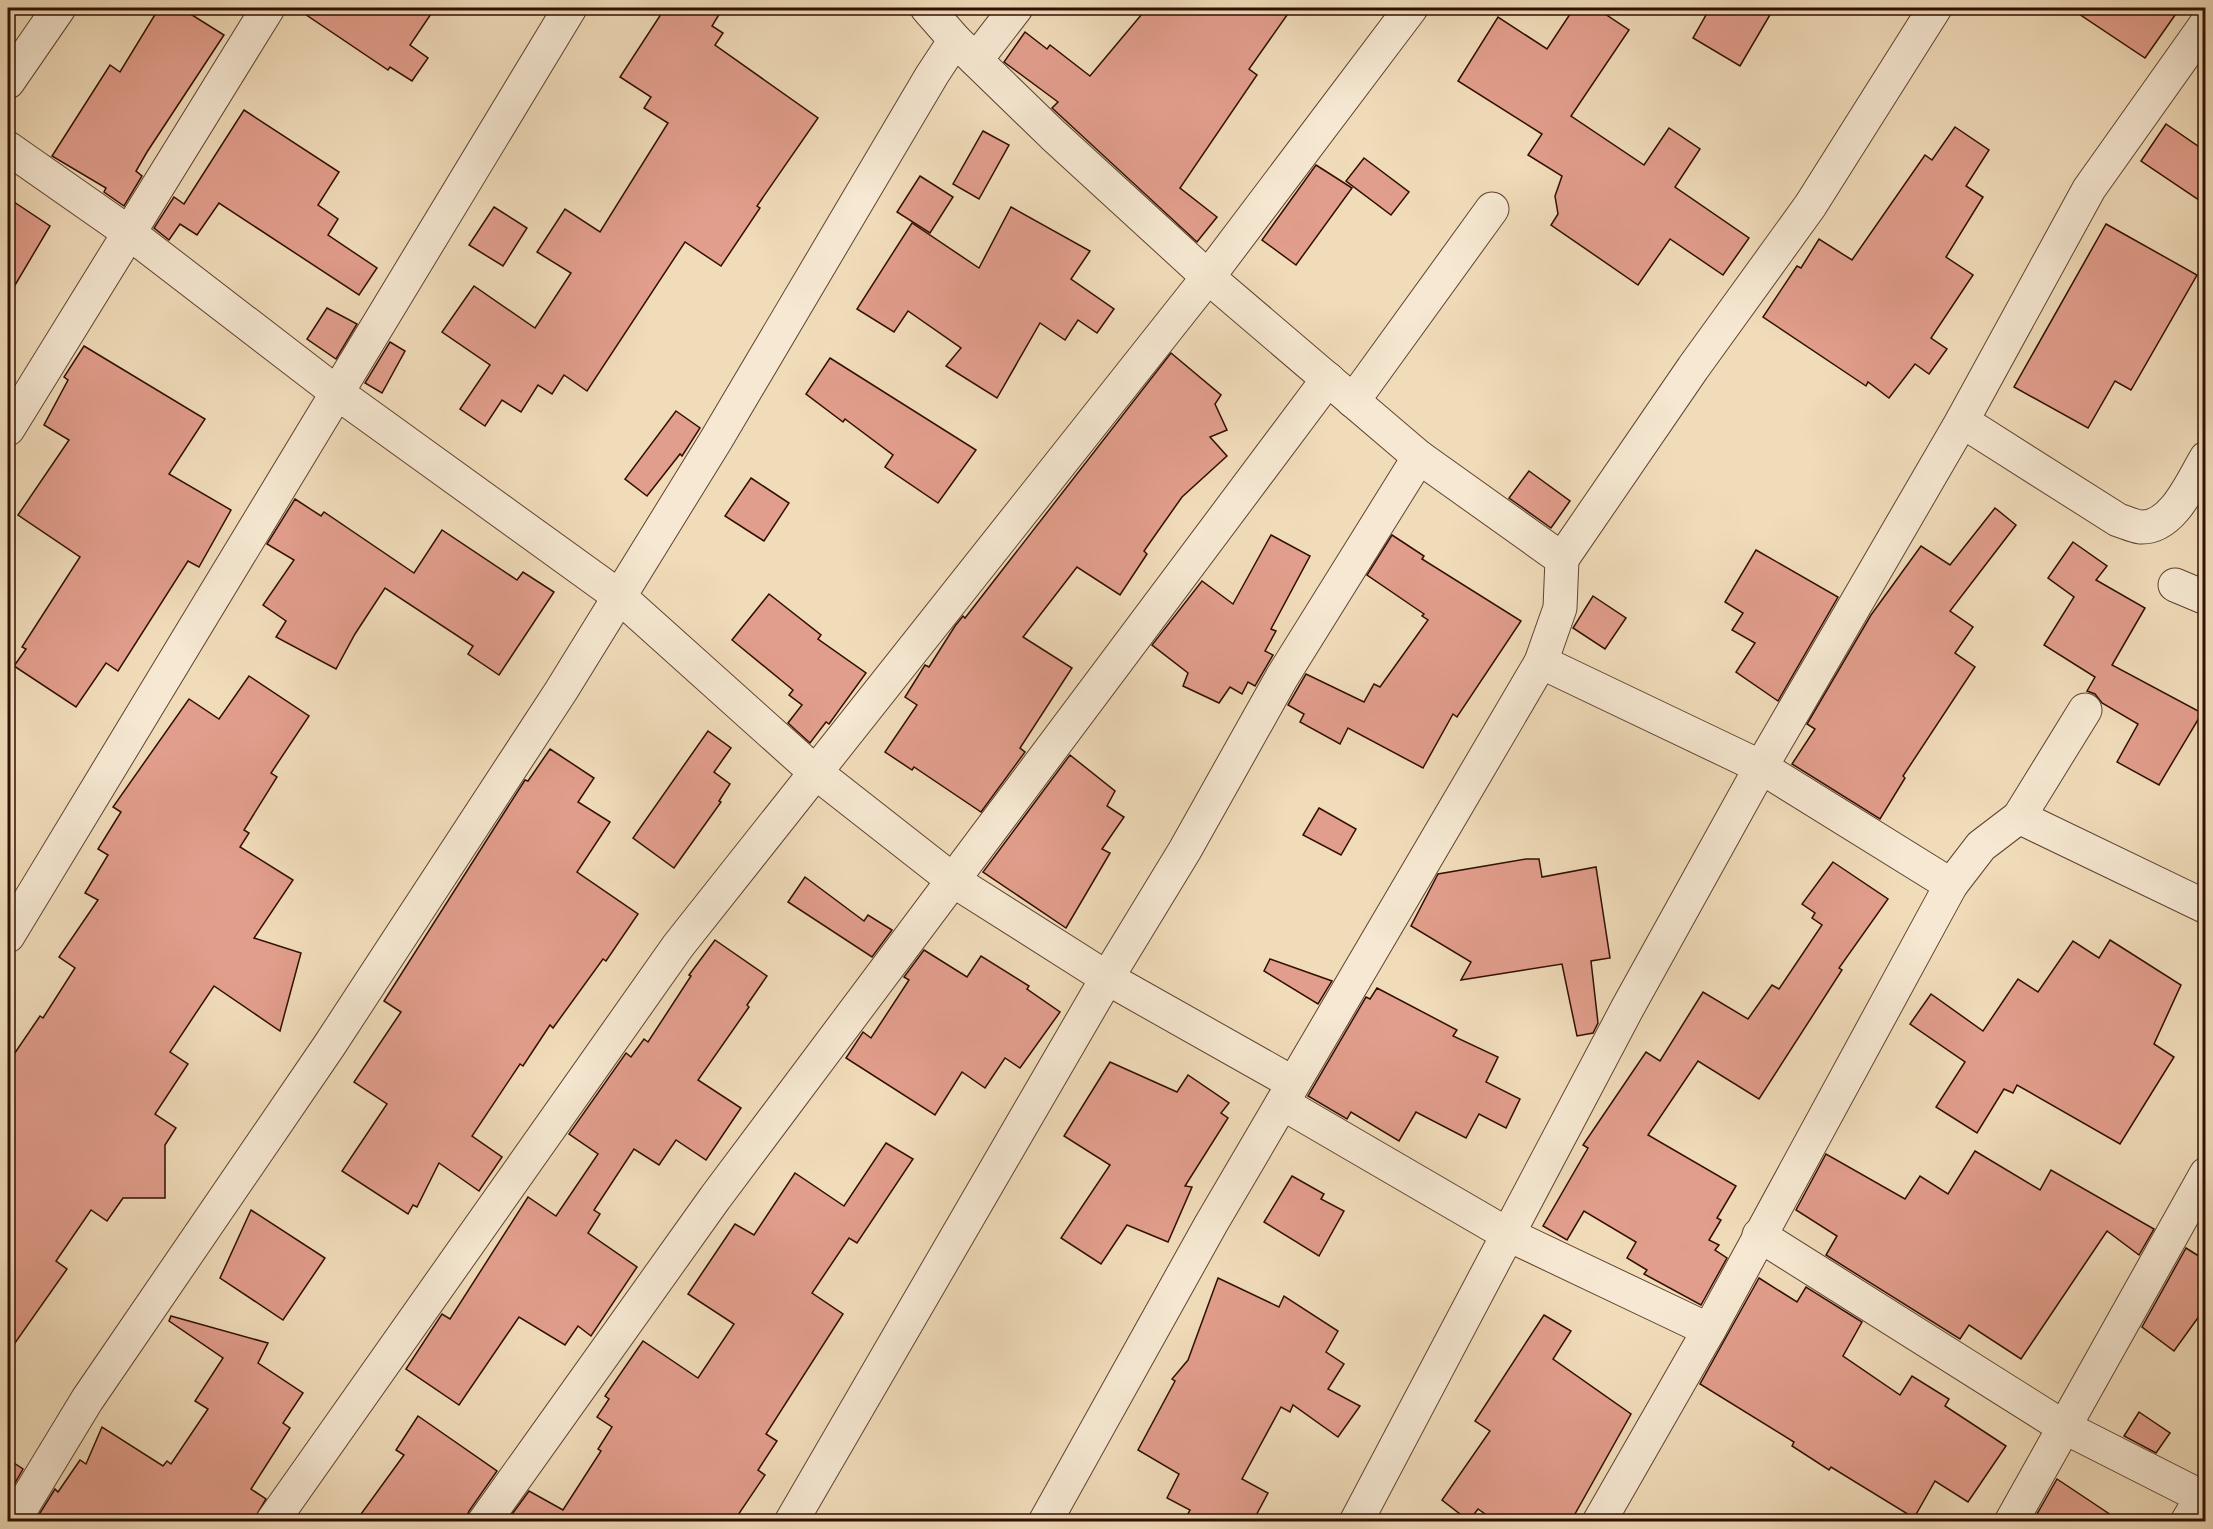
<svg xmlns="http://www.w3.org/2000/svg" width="2213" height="1529" font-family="'IM FELL English',serif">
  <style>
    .building { fill: #e29e8c; stroke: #300f02; stroke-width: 1.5 }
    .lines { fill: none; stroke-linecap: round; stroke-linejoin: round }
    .street-casing { stroke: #604230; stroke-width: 35 }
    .street { stroke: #f6e8d2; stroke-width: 33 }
  </style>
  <rect width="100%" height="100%" fill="#f1dcba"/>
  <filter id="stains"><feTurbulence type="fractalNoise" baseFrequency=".00333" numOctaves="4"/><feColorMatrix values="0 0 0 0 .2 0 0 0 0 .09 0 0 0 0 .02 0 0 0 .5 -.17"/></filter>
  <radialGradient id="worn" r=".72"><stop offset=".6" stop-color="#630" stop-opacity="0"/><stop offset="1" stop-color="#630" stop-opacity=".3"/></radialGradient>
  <g class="building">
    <polygon points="159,8 181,8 224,35 147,152 136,171 142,176 124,206 104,192 106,188 52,156 110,65 120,72"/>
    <polygon points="296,8 435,8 410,45 428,58 412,81 390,67 388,70"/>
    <polygon points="665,8 723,8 712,26 723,33 715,45 818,118 757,206 760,208 721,266 685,242 587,391 564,375 552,394 538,385 521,412 502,400 485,426 460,409 490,365 442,332 474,286 535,328 571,273 537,252 565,209 600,232 668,123 644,108 651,97 620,77"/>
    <polygon points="1147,8 1292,8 1249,69 1257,75 1180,188 1217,217 1197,242 1052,108 1058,102 1004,62 1025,32 1047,49 1050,45 1090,76"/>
    <polygon points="1574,8 1596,8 1629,30 1571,116 1644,165 1669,128 1700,149 1675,187 1749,238 1723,275 1670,239 1638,285 1551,225 1558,214 1555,196 1562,176 1528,155 1542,134 1458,81 1498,17 1547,49"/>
    <polygon points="1710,8 1774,8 1740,66 1693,38"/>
    <polygon points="2070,8 2180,8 2145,58"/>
    <polygon points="244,110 339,172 318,205 338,219 328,235 377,268 359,295 219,203 197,235 180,224 169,240 154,228 174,197 184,204"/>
    <polygon points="2166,124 2205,151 2205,204 2141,161"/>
    <polygon points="1955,127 1989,150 1966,186 1983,197 1946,257 1973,275 1931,338 1947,349 1929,374 1915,364 1889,398 1868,382 1866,386 1763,317 1797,266 1801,268 1819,239 1852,260 1925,155 1932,160"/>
    <polygon points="983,131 1009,145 979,199 953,184"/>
    <polygon points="1364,158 1409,192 1391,215 1346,181"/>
    <polygon points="1316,165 1352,188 1296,265 1262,240"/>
    <polygon points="920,176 953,197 930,233 897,212"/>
    <polygon points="8,198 50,226 8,297"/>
    <polygon points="494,207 527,228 503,266 469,245"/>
    <polygon points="1011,207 1090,251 1071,279 1114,309 1097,333 1078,320 1065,340 1040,323 997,398 946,366 961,348 908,311 894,332 857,309 912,223 979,268"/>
    <polygon points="2106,224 2197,275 2131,390 2115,381 2088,428 2014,387"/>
    <polygon points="327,308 357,324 336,359 307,339"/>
    <polygon points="390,342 405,351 382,393 365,383"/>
    <polygon points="84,346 205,419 169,474 231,510 199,567 188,561 118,671 106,663 76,707 14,666 26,649 22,647 80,557 18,515 69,440 44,425 68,380 64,377"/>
    <polygon points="1171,353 1221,395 1215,404 1227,430 1210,437 1227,456 1182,497 1144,551 1147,554 1120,595 1077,567 1023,637 1072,668 1020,748 1025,752 981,812 914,767 912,770 885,752 917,705 905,697 925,665 929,667 955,626 963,616 965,618"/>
    <polygon points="830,358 976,450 938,503 885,467 893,455 845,419 843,422 806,394"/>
    <polygon points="676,411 700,428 682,456 680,454 647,496 625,479"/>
    <polygon points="1529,471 1570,501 1551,528 1509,498"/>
    <polygon points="751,478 789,503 764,541 725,516"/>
    <polygon points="295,499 321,516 324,512 414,573 442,530 517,580 523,572 554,592 499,675 468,654 473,646 385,588 355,634 336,669 276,637 286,621 263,605 294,560 267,544"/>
    <polygon points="1995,508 2016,525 1950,611 1973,627 1955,653 1975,667 1903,776 1905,778 1880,819 1792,764 1815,729 1807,724 1871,615 1921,546 1950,565"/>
    <polygon points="1271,535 1310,556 1271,629 1276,631 1265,651 1273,655 1255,686 1248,682 1242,694 1230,687 1219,703 1183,686 1188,673 1152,645 1202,581 1233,604"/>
    <polygon points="1392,535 1424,556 1422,559 1521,621 1457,717 1453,714 1423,768 1348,728 1340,744 1300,722 1304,714 1288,705 1306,674 1364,702 1374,684 1380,687 1428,620 1422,616 1424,614 1367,575"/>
    <polygon points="2073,542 2107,566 2096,580 2145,608 2112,665 2202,713 2159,785 2117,762 2138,724 2102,703 2095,694 2087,691 2095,677 2044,645 2074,597 2048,578"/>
    <polygon points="1756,550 1838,597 1778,701 1736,672 1755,643 1732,630 1743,613 1725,602"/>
    <polygon points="769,594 821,635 818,639 866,673 829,724 826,722 810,743 788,723 802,705 789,695 793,690 732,640"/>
    <polygon points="1593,596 1626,618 1605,649 1573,628"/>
    <polygon points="249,676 309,716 271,773 277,777 244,830 249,833 240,847 293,880 254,938 301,953 280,1031 214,986 170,1052 188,1064 155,1114 176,1128 165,1145 165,1198 123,1198 107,1221 91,1210 56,1261 67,1269 8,1353 8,1063 40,1016 43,1018 75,968 59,957 98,900 85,893 108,855 98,849 121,812 113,807 189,699 219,719"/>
    <polygon points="708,731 731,748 714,772 730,784 719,801 721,802 674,868 633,838"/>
    <polygon points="550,749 594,778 578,802 610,822 577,872 638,914 606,961 603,959 553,1028 550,1025 523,1066 520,1064 472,1136 502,1157 479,1191 439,1163 417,1207 413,1205 408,1214 342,1171 387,1104 354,1082 401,1012 384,1001 525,780 528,781"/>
    <polygon points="1070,755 1115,791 1107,806 1124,817 1102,849 1110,853 1066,928 983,872"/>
    <polygon points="1319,808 1356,829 1341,855 1303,835"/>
    <polygon points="1526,859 1539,859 1542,877 1596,867 1610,958 1591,961 1598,1023 1593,1033 1577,1036 1562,964 1461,980 1471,962 1411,926 1438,874"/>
    <polygon points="1833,862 1888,899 1839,968 1842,970 1759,1099 1698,1061 1648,1135 1736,1186 1717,1218 1721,1220 1709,1240 1719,1245 1715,1250 1727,1258 1701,1305 1644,1274 1647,1270 1627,1258 1636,1242 1584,1211 1567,1240 1543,1226 1588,1148 1583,1145 1646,1052 1660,1061 1703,992 1748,1019 1772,985 1779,989 1822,925 1812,918 1815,913 1802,904"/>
    <polygon points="805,877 864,921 868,915 892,930 872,957 788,902"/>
    <polygon points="715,940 767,976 747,1005 749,1007 698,1080 741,1108 706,1160 676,1140 659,1165 634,1149 594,1210 600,1214 588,1233 637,1267 591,1336 578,1326 565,1345 519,1317 459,1405 406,1369 442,1314 450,1319 528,1197 556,1216 598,1154 569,1134 626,1053 631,1057 644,1039 648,1042 691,976 689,975"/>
    <polygon points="2110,940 2181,985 2154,1044 2174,1057 2120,1144 2017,1085 2013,1093 2004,1089 1977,1133 1936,1107 1965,1062 1910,1024 1931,994 1983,1031 2018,979 2038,992 2073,941 2099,958"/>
    <polygon points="924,950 967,977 981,956 1029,986 1027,989 1060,1012 1020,1068 1005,1058 985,1088 962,1072 935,1115 846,1058 863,1032 871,1038 909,980 904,977"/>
    <polygon points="1270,959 1332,981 1318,1004 1264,971"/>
    <polygon points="1377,988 1457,1030 1453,1036 1498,1057 1486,1082 1520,1099 1506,1128 1479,1114 1466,1138 1416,1112 1399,1141 1351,1112 1347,1119 1308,1096 1366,997 1370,999"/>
    <polygon points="1110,1062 1177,1092 1188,1075 1229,1103 1221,1113 1228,1118 1185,1186 1192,1187 1168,1242 1127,1225 1101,1264 1061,1238 1110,1165 1064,1136"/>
    <polygon points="886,1143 913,1159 857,1243 849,1238 812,1293 843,1314 766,1434 777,1441 758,1470 765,1475 734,1521 507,1521 529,1491 563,1510 601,1451 598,1449 612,1427 597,1417 609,1399 605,1396 643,1341 698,1378 734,1324 688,1294 735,1224 754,1235 795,1173 844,1206"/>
    <polygon points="1975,1151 2040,1190 2051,1170 2154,1229 2139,1255 2107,1231 2021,1359 1969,1325 1960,1339 1826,1255 1837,1236 1796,1210 1826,1154 1905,1199 1920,1176 1948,1194"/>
    <polygon points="1292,1176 1324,1194 1321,1199 1344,1211 1319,1256 1264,1222"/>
    <polygon points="251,1210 325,1258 283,1320 220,1278"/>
    <polygon points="2186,1248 2205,1260 2205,1308 2174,1351 2142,1327"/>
    <polygon points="1218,1278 1279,1307 1284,1296 1338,1331 1326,1352 1344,1364 1328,1389 1360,1406 1338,1437 1293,1405 1290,1412 1281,1407 1242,1479 1268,1493 1253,1521 1184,1521 1190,1510 1167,1498 1179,1474 1138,1450 1175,1381 1172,1379 1188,1360"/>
    <polygon points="1759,1278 1797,1302 1806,1287 1862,1322 1843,1356 1900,1395 1912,1376 1949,1399 1945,1406 2006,1446 1968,1502 1935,1481 1914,1518 1831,1467 1829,1470 1792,1446 1794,1442 1700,1384"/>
    <polygon points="1544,1315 1571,1331 1553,1359 1631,1414 1571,1521 1495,1521 1478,1509 1469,1521 1442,1500 1490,1431 1475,1421"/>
    <polygon points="171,1316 268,1343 258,1363 303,1393 283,1423 290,1428 251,1489 266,1499 253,1521 35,1521 55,1489 58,1492 80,1460 86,1464 102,1427 163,1466 167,1461 171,1464 208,1409 195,1401 223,1358 169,1321"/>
    <polygon points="2139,1412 2170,1433 2156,1453 2124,1436"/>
    <polygon points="418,1416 497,1471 469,1511 465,1521 356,1521 404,1455 396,1450"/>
    <polygon points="8,1459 23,1469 8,1495"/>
    <polygon points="2057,1479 2120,1521 2033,1521"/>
  </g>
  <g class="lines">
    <g class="street-casing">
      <g id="street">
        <polyline points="927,8 955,40 1053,135 1208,277 1419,457 1562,559 1560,608 1541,662 1211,1224 1045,1522"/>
        <polyline points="976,60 1016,8"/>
        <polyline points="8,82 59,8"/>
        <polyline points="8,148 128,232 336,392 620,597 815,772 954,881 1107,978 1293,1083"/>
        <polyline points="1353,401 1492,209"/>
        <path d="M1962 421 2118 520C2125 522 2133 526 2140 527 2173 529 2192 481 2206 458"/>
        <polyline points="8,429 268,8"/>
        <polyline points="1562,559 1693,368 1810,206 1935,8"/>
        <polyline points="2175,585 2206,598"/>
        <polyline points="1541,662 1761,767 1951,885"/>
        <polyline points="2019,817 2206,907"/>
        <polyline points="8,936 570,8"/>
        <polyline points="1282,1103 1507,1234 1709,1330"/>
        <polyline points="1759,1235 2062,1426 2206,1499"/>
        <polyline points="13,1522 87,1400 329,1046 561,691 716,440 932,75 955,40"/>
        <polyline points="272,1522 678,946 1208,277 1411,8"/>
        <polyline points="484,1522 715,1198 1328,379"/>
        <polyline points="791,1522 1107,978 1185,850 1282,677 1419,457"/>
        <polyline points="1356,1522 1628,1007 1761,767 1962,421 2089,189 2206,24"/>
        <polyline points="1599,1522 1709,1330 1951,885 1981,846 2019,817 2085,710"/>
        <polyline points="2011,1522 2206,1174"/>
        <polyline points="2187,1522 2206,1490"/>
      </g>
    </g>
    <use href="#street" class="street"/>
  </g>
  <rect width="2213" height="1529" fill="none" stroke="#f1dcba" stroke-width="30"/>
  <rect x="9" y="9" width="2195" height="1511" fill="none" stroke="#300f02" stroke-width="3"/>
  <rect x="15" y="15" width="2183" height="1499" fill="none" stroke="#300f02" stroke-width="1.5"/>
  <rect width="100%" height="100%" filter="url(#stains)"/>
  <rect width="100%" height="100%" fill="url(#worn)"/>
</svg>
